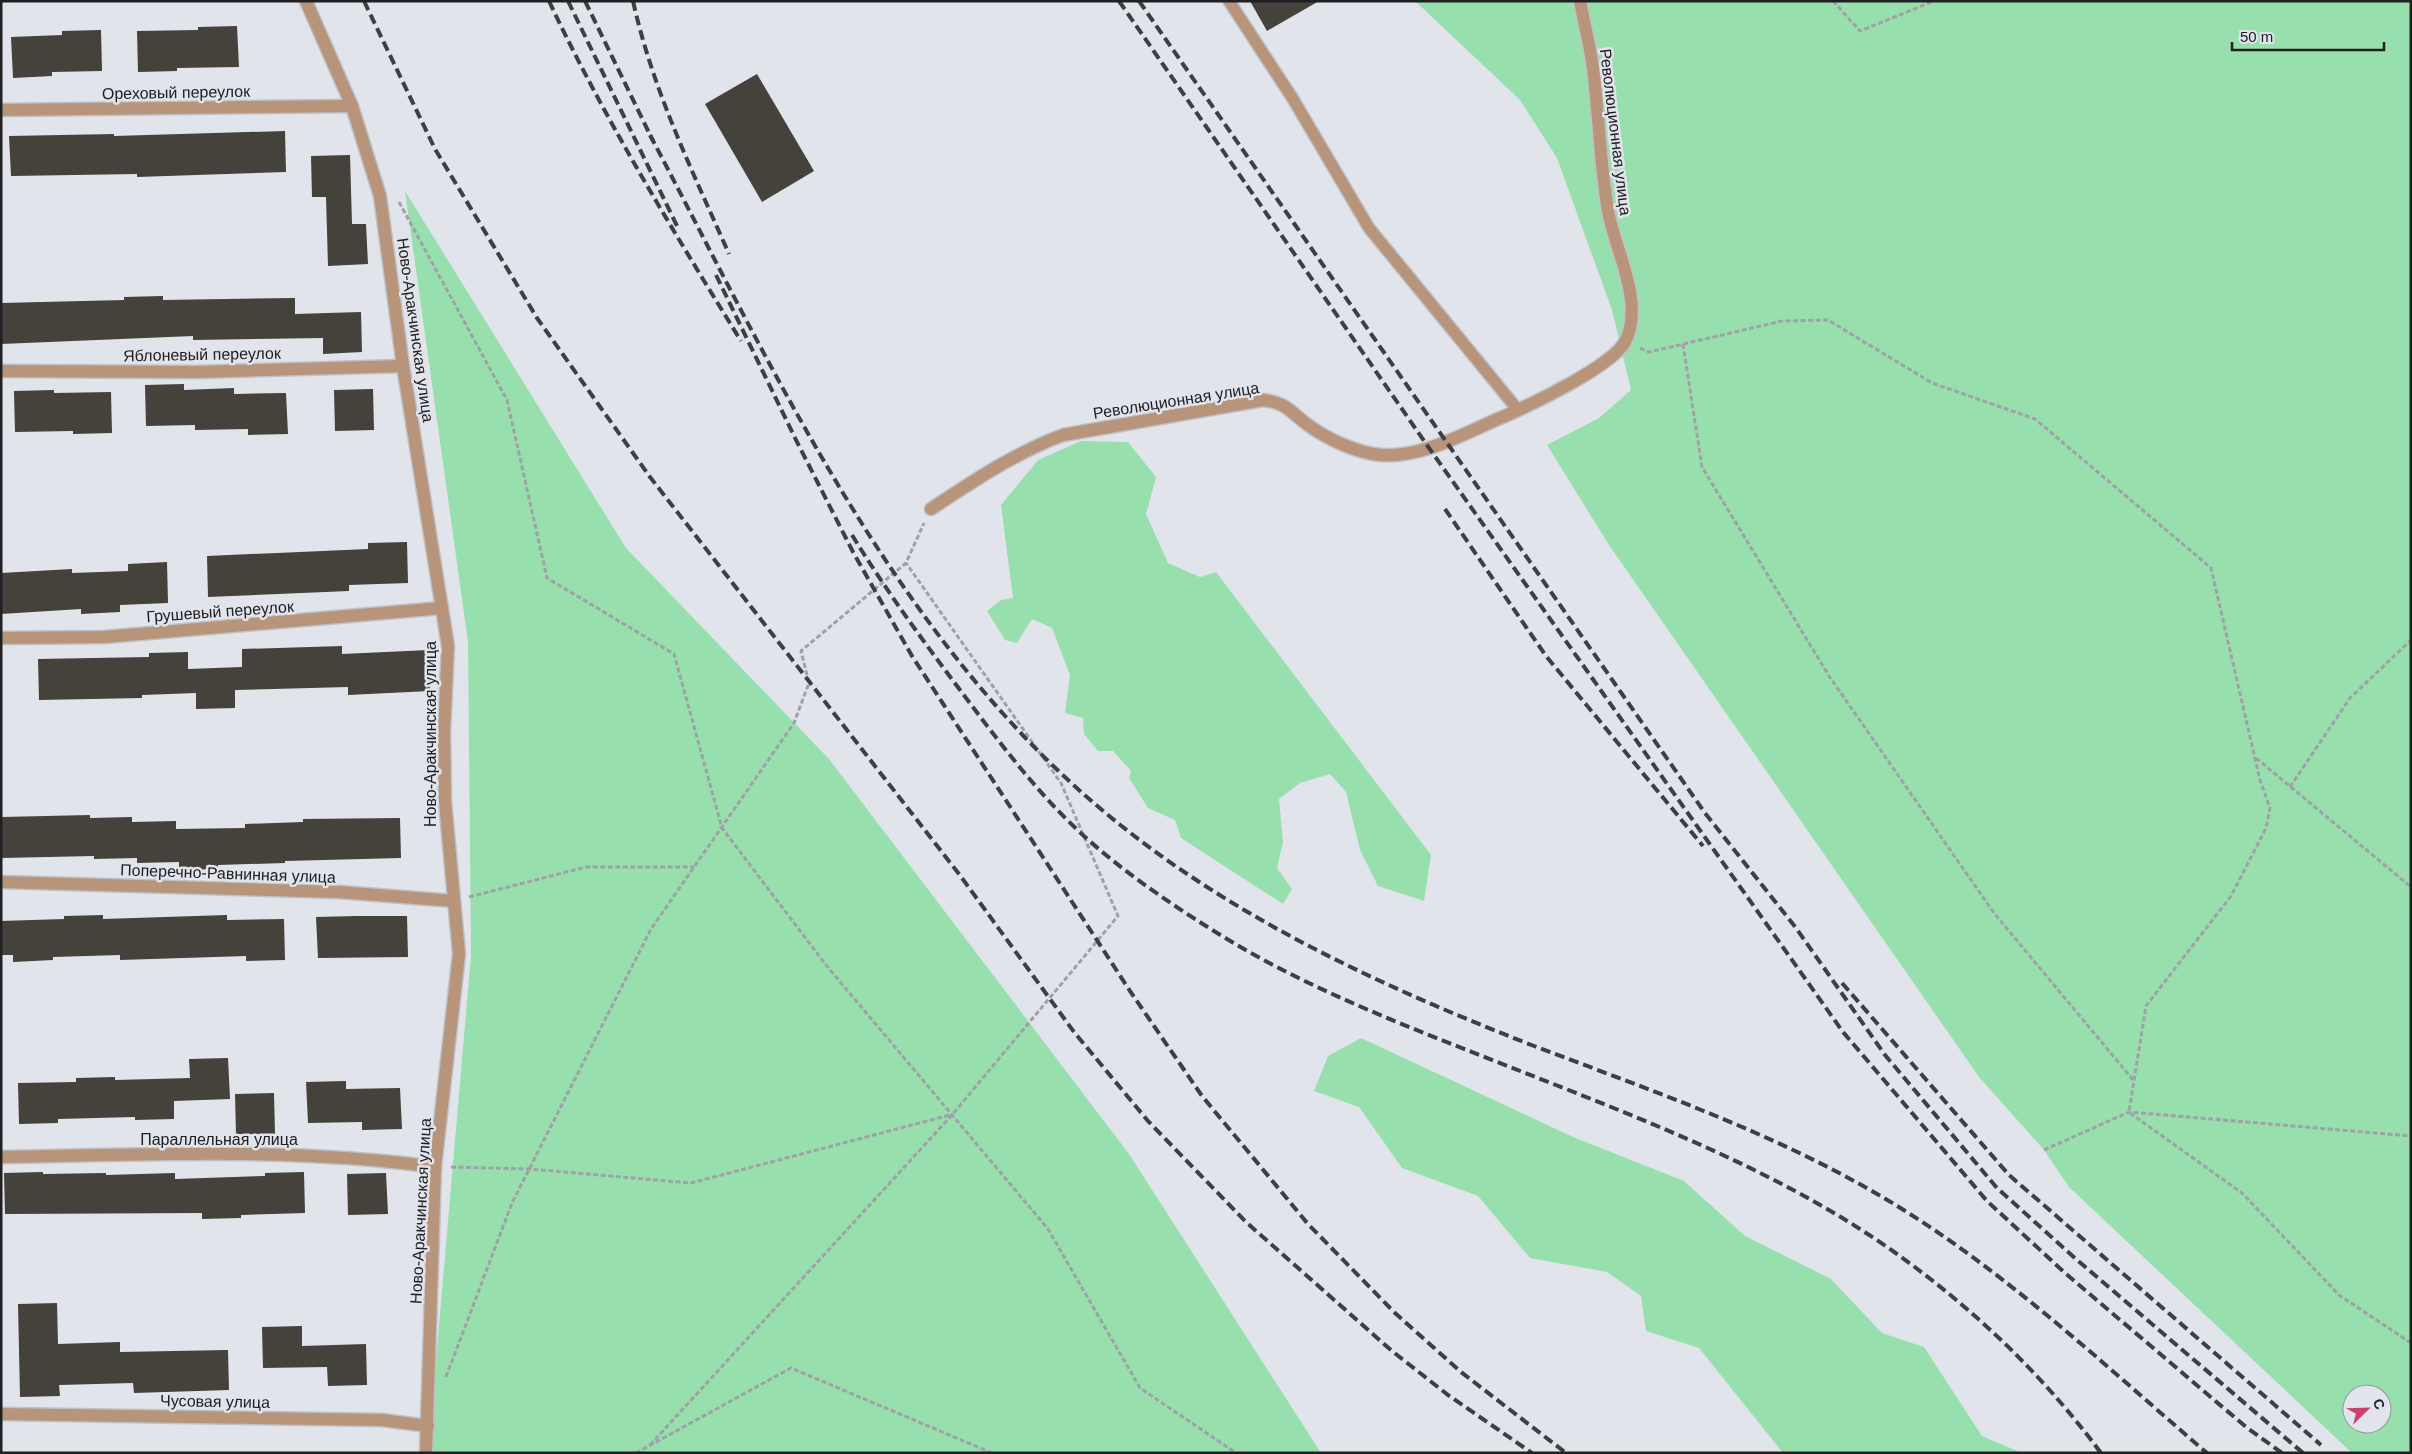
<svg xmlns="http://www.w3.org/2000/svg" width="2412" height="1454" font-family="Arial,sans-serif">
  <style>
    .green { fill: #97e0ad; fill-rule: evenodd }
    .building { fill: #45413b }
    .lines { fill: none; stroke-linecap: round; stroke-linejoin: round }
    .service-casing { stroke: #bfc1c8; stroke-width: 14 }
    .minor-casing { stroke: #bfc1c8; stroke-width: 15 }
    .path { stroke: #a0a1a8; stroke-width: 3; stroke-dasharray: 5 2.5; stroke-linecap: butt }
    .service { stroke: #b7947a; stroke-width: 11 }
    .minor { stroke: #b7947a; stroke-width: 12 }
    .rail { stroke: #3e3f42; stroke-width: 4; stroke-dasharray: 10 5; stroke-linecap: butt }
    .labels { text-anchor: middle; stroke-width: 5; stroke-linejoin: round; paint-order: stroke }
    .street-label { font-size: 16px; fill: #202023; stroke: #e2e4ec }
  </style>
  <rect width="100%" height="100%" fill="#e2e4ec"/>
  <g class="green">
    <path d="M1415 1H2411V1453H2352L2069 1187 2044 1150 1979 1077 1609 545 1547 445 1599 418 1631 390 1612 310 1557 158 1520 100ZM2352 1394H2382V1424H2352Z"/>
    <polygon points="405,191 626,548 829,759 1129,1154 1321,1453 428,1453 471,955 468,642"/>
    <polygon points="1081,441 1128,442 1156,477 1146,514 1168,563 1200,577 1216,572 1431,855 1424,901 1378,886 1360,850 1346,792 1330,774 1300,783 1279,799 1283,842 1277,868 1292,889 1283,904 1181,838 1175,820 1148,808 1129,778 1131,771 1113,751 1098,751 1084,734 1083,718 1065,713 1070,675 1052,628 1032,619 1017,643 1005,640 987,611 1001,600 1013,598 1001,505 1038,460"/>
    <polygon points="1361,1038 1573,1137 1684,1181 1745,1236 1831,1279 1882,1333 1924,1347 1982,1436 2022,1453 1783,1453 1699,1348 1646,1331 1641,1296 1607,1272 1530,1258 1478,1196 1402,1168 1359,1107 1314,1091 1328,1056"/>
  </g>
  <g class="building">
    <polygon points="1250,1 1319,1 1267,31"/>
    <polygon points="237,26 239,67 177,68 177,71 138,72 137,31 198,30 198,27"/>
    <polygon points="101,30 102,71 52,72 52,76 13,78 11,37 62,35 62,31"/>
    <polygon points="757,74 814,171 762,202 705,104"/>
    <polygon points="285,131 286,172 137,177 137,174 11,176 9,136 114,134 114,136"/>
    <polygon points="350,155 352,224 366,224 368,264 328,266 326,197 312,197 311,156"/>
    <polygon points="163,296 163,300 295,298 295,314 361,312 362,352 323,354 323,338 193,340 193,336 1,344 1,303 124,300 124,297"/>
    <polygon points="184,384 184,390 234,388 234,394 286,393 288,434 248,435 248,429 195,430 195,425 146,426 145,385"/>
    <polygon points="373,389 374,430 335,431 334,390"/>
    <polygon points="54,390 54,393 111,392 112,433 73,434 73,431 15,432 14,391"/>
    <polygon points="407,542 408,583 349,585 349,591 208,597 207,556 368,549 368,543"/>
    <polygon points="167,562 168,603 120,605 120,612 81,614 81,609 1,614 1,573 72,569 72,573 128,571 128,564"/>
    <polygon points="342,646 342,654 429,650 430,691 348,695 348,687 235,690 235,708 196,709 196,693 142,695 142,698 39,700 38,659 149,657 149,653 188,652 188,669 242,667 242,649"/>
    <polygon points="90,815 90,818 132,817 132,822 176,821 176,829 245,828 245,824 303,822 303,819 400,818 401,858 285,861 285,863 218,865 218,869 179,870 179,862 137,863 137,858 94,859 94,856 1,858 1,817"/>
    <polygon points="103,915 103,919 227,915 227,920 284,919 285,960 246,961 246,956 120,960 120,955 53,957 53,960 13,962 13,955 1,955 1,921 64,919 64,916"/>
    <polygon points="356,916 407,916 408,957 318,958 316,917"/>
    <polygon points="228,1058 230,1099 174,1101 174,1119 135,1120 135,1117 58,1119 58,1123 19,1124 18,1083 76,1082 76,1078 115,1077 115,1080 190,1078 189,1059"/>
    <polygon points="346,1081 346,1089 400,1088 402,1129 362,1130 362,1122 308,1123 306,1082"/>
    <polygon points="274,1093 275,1134 236,1134 235,1094"/>
    <polygon points="43,1172 43,1174 106,1173 106,1175 175,1173 175,1179 265,1176 265,1173 304,1172 305,1213 241,1215 241,1218 202,1219 202,1213 5,1214 4,1173"/>
    <polygon points="386,1173 388,1214 348,1215 347,1174"/>
    <polygon points="57,1303 58,1344 120,1342 120,1352 228,1350 229,1390 134,1393 133,1383 59,1385 60,1396 20,1397 18,1304"/>
    <polygon points="302,1326 302,1346 366,1344 367,1385 328,1386 327,1367 263,1368 262,1327"/>
  </g>
  <g class="lines">
    <g class="service-casing">
      <polyline id="service" points="1229,1 1293,99 1369,228 1518,410"/>
    </g>
    <g class="minor-casing">
      <g id="minor">
        <polyline points="306,1 352,106 380,196 403,366 448,646 444,731 445,801 459,954 435,1167 426,1453"/>
        <polyline points="1,110 352,106"/>
        <polyline points="1,371 197,372 403,366"/>
        <path d="M931 509C973 481 1015 453 1063 435L1263 400C1287 403 1289 411 1308 425 1327 439 1357 453 1381 455 1424 458 1466 432 1505 416 1532 404 1615 365 1626 340 1644 301 1615 250 1608 211 1600 164 1599 116 1593 68 1590 46 1584 23 1580 1"/>
        <polyline points="1,638 104,637 442,608"/>
        <polyline points="1,882 339,892 453,901"/>
        <path d="M1 1157C146 1155 292 1147 435 1167"/>
        <polyline points="1,1414 382,1420 428,1426"/>
      </g>
    </g>
    <g class="path">
      <polyline points="1833,1 1860,31 1934,1"/>
      <polyline points="399,202 507,400 547,578 674,654 722,828 826,965 1048,1229 1140,1388 1236,1453"/>
      <polyline points="1683,344 1702,467 1829,676 1994,913 2134,1081"/>
      <polyline points="1640,348 1649,352 1782,321 1828,320 1932,383 2035,419 2211,568 2260,780 2270,808 2266,828 2231,896 2146,1006 2129,1112"/>
      <polyline points="2256,758 2411,887"/>
      <polyline points="2290,787 2350,698 2411,640"/>
      <polyline points="469,897 586,867 694,867"/>
      <polyline points="2130,1113 2242,1193 2339,1295 2411,1343"/>
      <polyline points="2044,1150 2129,1112 2411,1136"/>
      <polyline points="451,1167 530,1169 691,1183 950,1115"/>
      <polyline points="446,1377 512,1203 651,929 794,723 809,683 801,651 906,563 924,523"/>
      <polyline points="650,1445 952,1115 1118,916 1061,783 906,563"/>
      <polyline points="636,1453 791,1368 992,1453"/>
    </g>
    <use href="#service" class="service"/>
    <use href="#minor" class="minor"/>
    <g class="rail">
      <polyline points="364,1 435,149 537,318 650,477 959,874 1074,1032 1148,1121 1246,1222 1392,1351 1448,1395 1532,1453"/>
      <path d="M549 1C605 120 672 229 741 341"/>
      <polyline points="568,1 677,226"/>
      <polyline points="585,1 653,141"/>
      <path d="M633 1C653 91 692 170 729 254"/>
      <polyline points="1119,1 1429,448 1843,1032 1987,1201 2065,1273 2246,1427 2282,1453"/>
      <polyline points="1139,1 1705,813 1796,928 1885,1055 1997,1188 2076,1259 2303,1453"/>
      <path d="M650 135C776 374 895 639 1108 815 1234 919 1383 987 1534 1046 1642 1087 1754 1126 1856 1182 1986 1253 2095 1357 2207 1453"/>
      <polyline points="716,275 795,438 853,552 912,656 1130,991 1202,1096 1308,1224 1395,1313 1461,1372 1566,1453"/>
      <polyline points="1445,509 1546,656 1703,846"/>
      <path d="M852 535C887 592 926 645 966 698 1003 747 1040 796 1085 837 1124 872 1169 903 1214 931 1306 989 1409 1027 1510 1067 1642 1119 1781 1171 1897 1254 1974 1309 2044 1376 2101 1453"/>
      <polyline points="1842,983 2009,1175 2321,1445"/>
    </g>
  </g>
  <g class="labels">
    <g class="street-label">
      <text transform="translate(176 92) rotate(-1)" y="6">Ореховый переулок</text>
      <text transform="translate(1616 132) rotate(83)" y="6">Революционная улица</text>
      <text transform="translate(416 330) rotate(82)" y="6">Ново-Аракчинская улица</text>
      <text transform="translate(202 354) rotate(-1)" y="6">Яблоневый переулок</text>
      <text transform="translate(1176 400) rotate(-9)" y="6">Революционная улица</text>
      <text transform="translate(220 611) rotate(-4)" y="6">Грушевый переулок</text>
      <text transform="translate(430 734) rotate(-90)" y="6">Ново-Аракчинская улица</text>
      <text transform="translate(228 873) rotate(2)" y="6">Поперечно-Равнинная улица</text>
      <text x="219" y="1145">Параллельная улица</text>
      <text transform="translate(420 1211) rotate(-87)" y="6">Ново-Аракчинская улица</text>
      <text transform="translate(215 1401) rotate(1)" y="6">Чусовая улица</text>
    </g>
  </g>
  <rect width="2412" height="1454" fill="none" stroke="#202023" stroke-width="5"/>
  <g transform="translate(2367 1409) rotate(67)"><circle r="24" fill="#e2e4ec" stroke="#94969c"/>
  <path d="M0-4L9 19L0 12L-9 19Z" fill="#cc3f6f"/>
  <text y="-8" font-size="14" font-weight="bold" text-anchor="middle" fill="#202023">С</text>
  </g>
  <path d="M2232 42v8h152v-8" fill="none" stroke="#202023" stroke-width="2.5"/>
  <text x="2240" y="42" font-size="15" fill="#202023" stroke="#e2e4ec" stroke-width="4" paint-order="stroke">50 m</text>
</svg>
